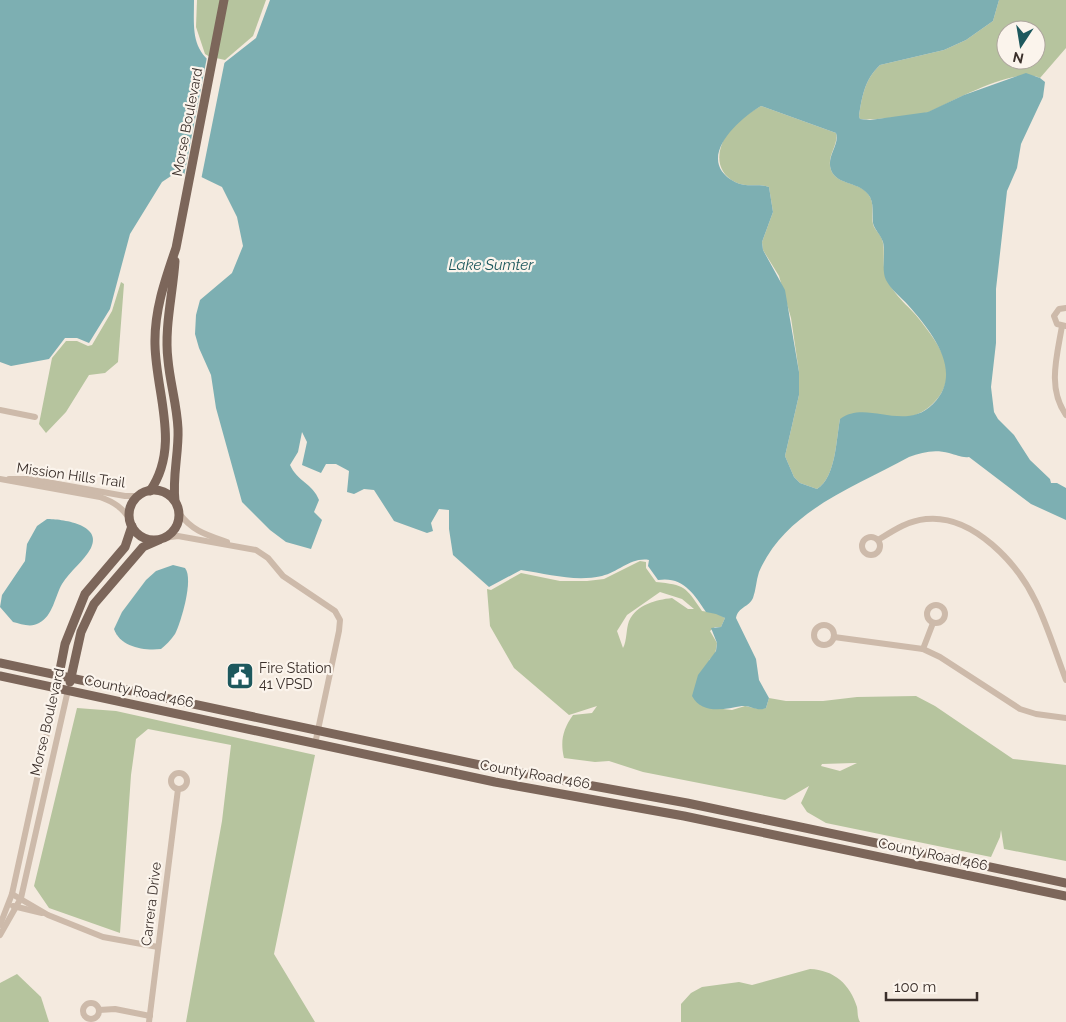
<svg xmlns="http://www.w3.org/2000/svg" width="1066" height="1022" font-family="Raleway,sans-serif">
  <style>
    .green { fill: #b6c49e; fill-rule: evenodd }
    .water { fill: #7dafb2; fill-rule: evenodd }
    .pier { fill: #f4eadf }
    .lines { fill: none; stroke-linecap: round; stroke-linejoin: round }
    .minor { stroke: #cdbaaa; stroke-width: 6 }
    .major { stroke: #7c665a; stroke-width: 9 }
    .labels { text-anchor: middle; stroke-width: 4.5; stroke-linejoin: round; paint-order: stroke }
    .street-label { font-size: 14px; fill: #3a2f2a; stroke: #fbf4ec }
    .poi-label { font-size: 14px; fill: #3a2f2a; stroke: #fbf4ec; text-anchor: start }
    .water-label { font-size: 15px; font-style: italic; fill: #1d585d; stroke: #fbf4ec }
  </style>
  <rect width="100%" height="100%" fill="#f4eadf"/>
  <g class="green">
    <polygon points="197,0 220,0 210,57 205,54 196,27"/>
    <polygon points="227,0 266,0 253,36 225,60 216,58"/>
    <path d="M999 0H1066V48L1040 78C1015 66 954 101 929 112 919 115 870 121 860 119L859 116C862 96 865 79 880 65L944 50 966 40 993 21ZM1006 30H1036V60H1006Z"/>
    <path d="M761 106 836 133C839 145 826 156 831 170 837 186 862 181 870 197 875 206 870 218 874 227 877 232 882 236 883 243 885 254 882 267 886 277 893 296 912 308 923 324 932 336 945 353 947 368 950 390 930 413 908 417 899 418 891 416 882 416 868 416 854 418 840 419 836 440 836 477 817 489L800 483 794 477 785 456 799 395V372L791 318 779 276 763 250 762 242 773 212 769 187C758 183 746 188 735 182 707 167 721 134 741 119 747 114 754 110 761 106Z"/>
    <polygon points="121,282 124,284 118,362 105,373 89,375 66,412 46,433 39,424 52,358 66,341 77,341 88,346 92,345 112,311"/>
    <path d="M640 561 646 562V568L656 582C685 585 685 586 702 611L716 613 725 618 721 627H715L710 631 717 643 715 655 709 660 714 708 732 710 745 706 759 709 766 708 769 698 786 701H823L857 697 916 696 935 706 1013 759 1066 765V861L1004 849 1001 830 1000 837 991 857 826 823 807 812 801 803 809 786 785 800 643 772 609 761 595 762 564 758C560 741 563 729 573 715L592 713 597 706 569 715 514 668 490 626 487 589 491 590 521 573 560 581H587L604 579ZM660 592 682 599 694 609H688L672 598C656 600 637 604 629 621 626 629 627 641 623 648L617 631 627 615ZM854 763H857L840 771 821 766 822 764Z"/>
    <polygon points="77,708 116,711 315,755 274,954 315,1022 186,1022 222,821 231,745 148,729 136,739 131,775 120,933 49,908 34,886"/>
    <path d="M810 969C834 970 850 984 857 1007 858 1012 857 1017 860 1022H681V1004L691 993 702 987 739 982 752 985Z"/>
    <polygon points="17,974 41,997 49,1022 0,1022 0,983"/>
  </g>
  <g class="water">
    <path d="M0 0H194C194 28 190 52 219 67L256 38 270 0H999L993 21 966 40 944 50 880 65C865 79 862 96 859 116L860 119 870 120 928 112 964 95 1026 73 1040 78 1045 82 1043 97 1021 144 1017 168 1007 191 996 289V343L991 387 994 412 998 419 1014 435 1030 460 1050 479 1051 483H1057L1066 488V520L1031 504 969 457C962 458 957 455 949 453 935 449 922 452 909 457 855 487 786 510 759 572 756 581 756 590 753 598 749 607 738 607 736 618L756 659 759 680 769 698 766 708C757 712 751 705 742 706 725 709 702 715 692 696L698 675 716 651 717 643 711 628 721 627 725 618 716 614 706 612C694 594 683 576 658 580L648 566 649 560C631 557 619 572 602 576 574 582 549 574 521 570L489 587 453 555 449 529V510L439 509 431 523 433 531 427 533 394 521 374 490 364 489 354 494 347 492 349 471 336 464H326L321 473 302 465 307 442 302 432 298 452 290 465C297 481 313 484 319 500L314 512 322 520 311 549 286 542 270 530 242 502 216 408 211 375 199 348 195 334 196 315 200 300 232 273 243 246 237 217 222 187 193 173 171 176 162 182 130 234 110 309 89 343 77 338H65L49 359 11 366 0 362ZM761 106 836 133C840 145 826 156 831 170 837 186 861 181 870 197 874 205 872 213 873 223 874 229 881 235 883 242 886 254 881 270 886 280 891 290 901 297 908 305 931 331 965 372 933 404 904 433 867 399 840 419 836 440 836 477 817 489L800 483 794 477 785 456 799 395V372L785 290 763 250 762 242 773 212 769 187C758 183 746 188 735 182 694 160 737 120 761 106Z"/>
    <path d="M47 519C61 519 103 524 91 548 84 561 70 571 62 584 55 596 53 616 39 623 31 628 21 624 13 622L0 607 2 595 25 561 27 544 37 526Z"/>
    <path d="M173 565 185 568C194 579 181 622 175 634 171 640 166 645 161 649 144 651 120 647 114 629L122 612 146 580 156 571Z"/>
  </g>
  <polygon class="pier" points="207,57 219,64 225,60 201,180 192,176 184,176"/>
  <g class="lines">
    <g class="minor">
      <path d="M1062 326C1057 356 1047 388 1066 415"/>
      <polyline points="1066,326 1057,324 1054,316 1059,309 1066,308"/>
      <polyline points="0,410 35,417"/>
      <path d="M0 479 100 497C114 502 123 508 130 520"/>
      <polyline points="9,479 30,479 125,496 139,496"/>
      <path d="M179 513C192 531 207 535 227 542"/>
      <circle cx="871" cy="546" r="9"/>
      <polyline points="163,538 178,536 256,550 268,558 283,576 335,611 340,620 339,631 315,744"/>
      <path d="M878 540C894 530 907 521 926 519 973 514 1018 564 1036 602 1048 627 1056 654 1066 680"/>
      <circle cx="936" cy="614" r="9"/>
      <circle cx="824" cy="635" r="10"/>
      <polyline points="834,637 923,649 940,657 1020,709 1036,714 1066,718"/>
      <polyline points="923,649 933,623"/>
      <circle cx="179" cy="781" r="8"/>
      <polyline points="12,894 48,915 103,937 158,947"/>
      <polyline points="13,906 42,913"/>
      <polyline points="0,925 12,894 57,687"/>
      <polyline points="0,935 21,898 68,690"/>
      <circle cx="91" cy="1011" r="8"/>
      <polyline points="99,1010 115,1009 150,1016"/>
      <polyline points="149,1022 178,789"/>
    </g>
    <g class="major">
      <path d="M175 261C173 293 164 328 168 360 170 383 177 405 178 429 179 453 172 477 175 501"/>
      <circle cx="154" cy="515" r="25"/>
      <path d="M150 491C181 446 156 394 155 345 154 311 165 280 176 248L224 0"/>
      <polyline points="0,663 494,768 687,803 1066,883"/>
      <polyline points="0,676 495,782 684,816 1066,896"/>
      <polyline points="58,680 65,644 85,594 125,547 132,526"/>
      <polyline points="70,682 81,632 94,604 143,547 159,540"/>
    </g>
  </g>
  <defs>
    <g id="civic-square" transform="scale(1.4375)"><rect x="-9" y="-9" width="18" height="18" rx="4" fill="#1d585d" stroke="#fbf4ec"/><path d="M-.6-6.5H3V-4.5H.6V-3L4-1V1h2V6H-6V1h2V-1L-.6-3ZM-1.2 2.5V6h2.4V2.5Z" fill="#fff"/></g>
  </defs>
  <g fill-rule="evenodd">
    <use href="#civic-square" x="240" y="676"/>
  </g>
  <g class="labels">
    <g class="street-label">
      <text transform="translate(187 122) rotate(-79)" y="5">Morse Boulevard</text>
      <text transform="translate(71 475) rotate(8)" y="5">Mission Hills Trail</text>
      <text transform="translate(139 691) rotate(12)" y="5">County Road 466</text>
      <text transform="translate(47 722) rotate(-77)" y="5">Morse Boulevard</text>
      <text transform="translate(535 774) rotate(10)" y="5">County Road 466</text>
      <text transform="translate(933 854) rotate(12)" y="5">County Road 466</text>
      <text transform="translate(151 904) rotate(-83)" y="5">Carrera Drive</text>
    </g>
    <g class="poi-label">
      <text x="259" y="673">Fire Station<tspan x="259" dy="16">41 VPSD</tspan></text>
    </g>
    <g class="water-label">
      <text x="491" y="270">Lake Sumter</text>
    </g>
  </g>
  <g transform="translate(1021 45) rotate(192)"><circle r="24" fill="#fbf4ec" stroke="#aea59e"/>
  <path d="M0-4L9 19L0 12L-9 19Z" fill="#1d585d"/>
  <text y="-8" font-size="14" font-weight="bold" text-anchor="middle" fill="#3a2f2a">N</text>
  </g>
  <path d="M886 992v8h91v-8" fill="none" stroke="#3a2f2a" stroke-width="2.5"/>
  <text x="894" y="992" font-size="15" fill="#3a2f2a" stroke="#fbf4ec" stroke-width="4" paint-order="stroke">100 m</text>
</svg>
